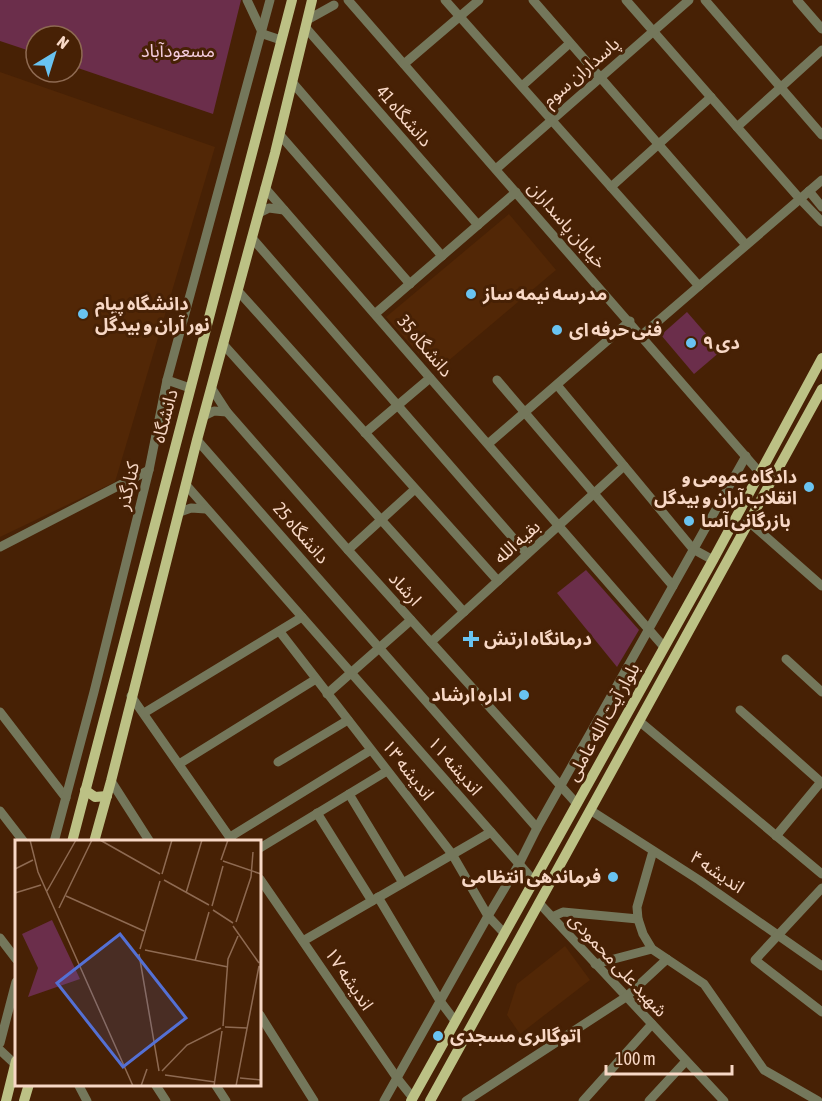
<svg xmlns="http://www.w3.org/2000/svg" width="822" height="1101" font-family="'Asap Condensed','Noto Sans Arabic',sans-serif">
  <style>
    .built { fill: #522706 }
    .green { fill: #6b2e4b }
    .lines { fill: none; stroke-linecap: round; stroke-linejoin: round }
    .minor { stroke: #74775b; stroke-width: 9 }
    .major { stroke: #bcc185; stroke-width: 10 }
    .poi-dot { fill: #69c3f1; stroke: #472105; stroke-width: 2 }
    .labels { text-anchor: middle; stroke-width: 6; stroke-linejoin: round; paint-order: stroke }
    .park-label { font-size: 18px; fill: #f4ccdc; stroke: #472105 }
    .street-label { font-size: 18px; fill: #f8d8c6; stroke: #472105 }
    .poi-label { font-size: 18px; font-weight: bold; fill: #f8d8c6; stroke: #472105; text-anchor: start }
    .inset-road { fill: none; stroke: #8e6a52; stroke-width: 1.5 }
    .view { fill: #5470d4; fill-opacity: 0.15; stroke: #5470d4; stroke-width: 3 }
    .inset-edge { fill: none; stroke: #f8d8c6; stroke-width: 3 }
  </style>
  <rect width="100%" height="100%" fill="#472105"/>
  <g class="built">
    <polygon points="0,72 215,147 115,482 0,537"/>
    <polygon points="509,214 556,270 435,372 386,317"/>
    <polygon points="565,946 590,980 520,1034 507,1015 517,984"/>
  </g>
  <g class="green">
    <polygon points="0,0 241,0 213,114 72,66 72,36 36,36 36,53 0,41"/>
    <polygon points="687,312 721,351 694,374 661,335"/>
    <polygon points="586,570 639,630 617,667 557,593"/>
  </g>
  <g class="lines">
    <g class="minor">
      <polyline points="247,0 263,34 281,40"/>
      <polyline points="348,0 760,473"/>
      <polyline points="445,0 699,286"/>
      <polyline points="533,0 746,245"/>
      <polyline points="626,0 800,199 822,222"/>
      <polyline points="705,0 822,135"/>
      <polyline points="797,0 822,29"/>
      <polyline points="307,20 334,5"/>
      <polyline points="306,28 478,225"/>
      <polyline points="404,64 479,0"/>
      <polyline points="292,82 442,256"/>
      <polyline points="522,86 570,43"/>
      <polyline points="737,127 822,50"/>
      <polyline points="280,135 410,284"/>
      <polyline points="496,169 689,0"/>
      <polyline points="611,187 711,97"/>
      <polyline points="265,188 664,647"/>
      <polyline points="809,191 822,207"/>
      <polyline points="259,213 269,208 284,210"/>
      <polyline points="252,238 527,554"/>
      <polyline points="238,291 498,581"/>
      <polyline points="376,313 516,192"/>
      <polyline points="642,335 822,180"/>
      <polyline points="223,344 464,612"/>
      <polyline points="167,380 190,388"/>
      <polyline points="497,380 673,586"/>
      <polyline points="557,385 693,549 713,560"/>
      <polyline points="212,389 227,412 348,550 577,804"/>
      <polyline points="204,416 214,411 227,412"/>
      <polyline points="365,433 430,378"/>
      <polyline points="197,440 537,828"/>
      <polyline points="488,444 630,321"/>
      <polyline points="187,486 534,881"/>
      <polyline points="180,512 191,508 206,509"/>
      <polyline points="748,521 822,586"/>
      <polyline points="0,547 149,470"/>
      <polyline points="348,550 415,489"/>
      <polyline points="280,632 452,854 488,916 504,933"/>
      <polyline points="431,642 624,466"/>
      <polyline points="786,659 822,692"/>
      <polyline points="327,694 411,620"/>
      <polyline points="131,696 233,842"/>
      <polyline points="740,710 822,783"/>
      <polyline points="0,712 66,798"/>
      <polyline points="144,713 302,617"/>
      <polyline points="639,721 822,874"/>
      <polyline points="278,762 348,720"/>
      <polyline points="179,764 316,679"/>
      <polyline points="111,781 150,842"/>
      <polyline points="349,794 403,883"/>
      <polyline points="590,810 699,880 822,966"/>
      <polyline points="0,811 24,842"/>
      <polyline points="317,813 372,901"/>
      <polyline points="776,836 821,782"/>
      <polyline points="230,837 371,750"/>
      <polyline points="54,842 94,692 149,470 167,380 270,0"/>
      <polyline points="260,848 387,771"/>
      <polyline points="653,851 637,907 638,919 643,934 652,949 704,984 764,1070 818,1101"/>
      <polyline points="260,879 397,1078 413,1098"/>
      <polyline points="822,888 755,960 822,1012"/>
      <polyline points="378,897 440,1001 455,1021"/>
      <polyline points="539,903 724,1101"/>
      <polyline points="552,917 563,912 638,919"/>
      <polyline points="0,938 16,959"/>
      <polyline points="303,941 491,832"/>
      <polyline points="595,964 652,949"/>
      <polyline points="260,1015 314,1101"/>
      <polyline points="0,1043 16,982"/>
      <polyline points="0,1050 16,1065"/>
      <polyline points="78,1084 87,1101"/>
      <polyline points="155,1084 166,1101"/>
      <polyline points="215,1084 226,1101"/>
      <polyline points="384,1101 488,916 519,864 537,828 746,456"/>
      <polyline points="466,1101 626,997 667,959"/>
      <polyline points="583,1101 652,1024"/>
      <polyline points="649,1101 686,1061"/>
    </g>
    <g class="major">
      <polyline points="85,790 95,797 107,796"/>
      <polyline points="72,842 292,0"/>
      <polyline points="94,842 111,781 197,440 275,153 312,0"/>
      <polyline points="6,1101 16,1061"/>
      <polyline points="24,1101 29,1084"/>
      <polyline points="411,1101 713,560 822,358"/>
      <polyline points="430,1101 822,389"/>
    </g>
  </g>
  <g class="poi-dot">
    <circle cx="471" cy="294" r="6"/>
    <circle cx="83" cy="314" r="6"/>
    <circle cx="557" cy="330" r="6"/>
    <circle cx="691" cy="343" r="6"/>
    <circle cx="809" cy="487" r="6"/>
    <circle cx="689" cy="521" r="6"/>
    <path d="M468 630h6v6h6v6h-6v6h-6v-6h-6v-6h6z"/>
    <circle cx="524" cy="695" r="6"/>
    <circle cx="613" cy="877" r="6"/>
    <circle cx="438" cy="1036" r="6"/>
  </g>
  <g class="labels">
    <g class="park-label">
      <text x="178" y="57">مسعودآباد</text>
    </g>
    <g class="street-label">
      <text transform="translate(581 72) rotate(-41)" y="6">پاسداران سوم</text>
      <text transform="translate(404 116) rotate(49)" y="6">دانشگاه 41</text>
      <text transform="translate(567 225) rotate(49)" y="6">خیابان پاسداران</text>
      <text transform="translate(425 346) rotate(50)" y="6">دانشگاه 35</text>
      <text transform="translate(165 416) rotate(-75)" y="6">دانشگاه</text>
      <text transform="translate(128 486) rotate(-77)" y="6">کنارگذر</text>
      <text transform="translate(301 533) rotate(49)" y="6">دانشگاه 25</text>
      <text transform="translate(517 542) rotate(-42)" y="6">بقیه الله</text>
      <text transform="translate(405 589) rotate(48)" y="6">ارشاد</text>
      <text transform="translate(603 722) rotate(-61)" y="6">بلوار آیت‌ الله عاملی</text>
      <text transform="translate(455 766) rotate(49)" y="6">اندیشه ۱۱</text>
      <text transform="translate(408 770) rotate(52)" y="6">اندیشه ۱۳</text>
      <text transform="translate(717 872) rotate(34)" y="6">اندیشه ۴</text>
      <text transform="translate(618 965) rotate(47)" y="6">شهید علی محمودی</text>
      <text transform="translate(349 979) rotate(56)" y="6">اندیشه ۱۷</text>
    </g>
    <g class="poi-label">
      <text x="483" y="300">مدرسه نیمه ساز</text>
      <text x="95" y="310">دانشگاه پیام<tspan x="95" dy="21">نور آران و بیدگل</tspan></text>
      <text x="569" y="336">فنی حرفه ای</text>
      <text x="703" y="349">۹ دی</text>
      <text x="797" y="483" text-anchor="end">دادگاه عمومی و<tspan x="797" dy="21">انقلاب آران و بیدگل</tspan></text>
      <text x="701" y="527">بازرگانی آسا</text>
      <text x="484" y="645">درمانگاه ارتش</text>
      <text x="512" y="701" text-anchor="end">اداره ارشاد</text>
      <text x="601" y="883" text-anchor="end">فرماندهی انتظامی</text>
      <text x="450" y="1042">اتوگالری مسجدی</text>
    </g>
  </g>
  <g transform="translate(15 840)">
    <rect width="246" height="246" fill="#472105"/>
    <path d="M37 80 65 139 13 157 23 128 7 94Z" fill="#6b2e4b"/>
    <path class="inset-road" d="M15 0 23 32 118 246M85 0 145 34M206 20 213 0M208 21 246 34M0 29 18 20M147 34 157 0M149 40 194 65M32 51 61 0M0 53 26 45M171 53 187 0M51 56 129 91M197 66 208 26M44 68 77 0M198 70 218 83M221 82 236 37 238 12M218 86 244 123M125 109 145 41M130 110 213 127M124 114 144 231M180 121 194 72M208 186 213 119 223 96M210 187 232 188M147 231 172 205 206 188M150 235 200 242M225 238 246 240M126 246 132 229M199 246 207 191M221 246 244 126"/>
    <path class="view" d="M105 94 171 178 108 227 42 143Z"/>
    <rect width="246" height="246" class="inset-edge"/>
  </g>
  <g transform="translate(54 54) rotate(38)"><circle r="28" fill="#472105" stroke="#8e6a52" stroke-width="1.5"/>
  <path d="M0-4.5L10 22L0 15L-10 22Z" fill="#69c3f1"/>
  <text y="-9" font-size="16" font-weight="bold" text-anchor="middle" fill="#f8d8c6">N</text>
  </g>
  <path d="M606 1065v9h126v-9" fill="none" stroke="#f8d8c6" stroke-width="3"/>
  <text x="615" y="1065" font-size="18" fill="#f8d8c6" stroke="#472105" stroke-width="4.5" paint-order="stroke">100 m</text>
</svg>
